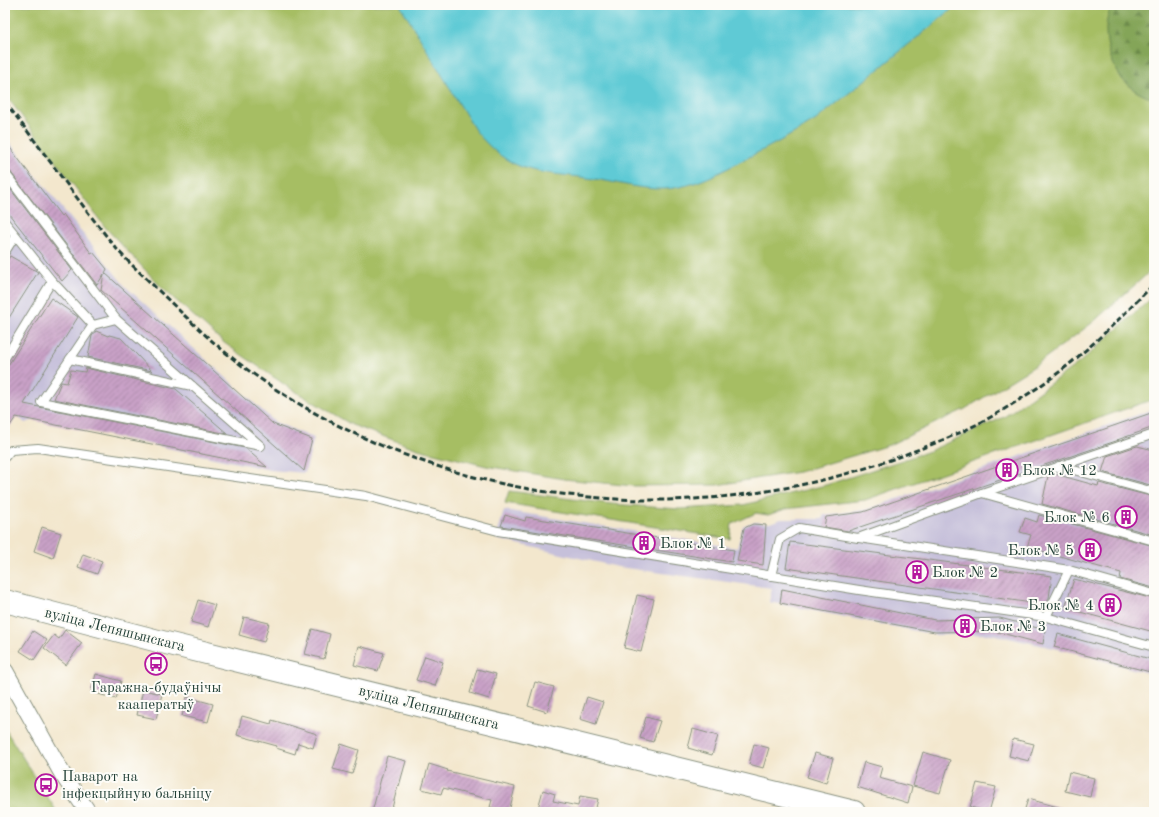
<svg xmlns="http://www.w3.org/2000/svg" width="1159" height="817" font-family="'Old Standard TT',serif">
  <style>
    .industrial { fill: #c6c0da }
    .grass { fill: #a6be63; stroke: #627e4c }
    .forest { fill: url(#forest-firs); stroke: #527146 }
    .water { fill: #5ecad5; stroke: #3e8484 }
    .building { fill: url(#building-hatch) }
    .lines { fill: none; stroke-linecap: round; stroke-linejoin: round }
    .lane-casing { stroke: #899280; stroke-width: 10 }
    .street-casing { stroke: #899280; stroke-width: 18 }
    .secondary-casing { stroke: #899280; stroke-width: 24 }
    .lane { stroke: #fff; stroke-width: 8 }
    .street { stroke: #fff; stroke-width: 16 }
    .secondary { stroke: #fff; stroke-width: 22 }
    .rail { stroke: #1f3d34; stroke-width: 3; stroke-dasharray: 6 3; stroke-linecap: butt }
    .labels { text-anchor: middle; stroke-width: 4; stroke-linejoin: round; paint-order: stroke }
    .poi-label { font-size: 15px; fill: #1f3d34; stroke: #fdfcf7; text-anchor: start }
    .street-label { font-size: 15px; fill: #1f3d34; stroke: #fdfcf7 }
  </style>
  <defs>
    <pattern id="forest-firs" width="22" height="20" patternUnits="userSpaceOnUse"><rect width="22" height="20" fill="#84a559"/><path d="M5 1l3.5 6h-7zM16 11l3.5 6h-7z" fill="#6b884a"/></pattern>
    <pattern id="building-hatch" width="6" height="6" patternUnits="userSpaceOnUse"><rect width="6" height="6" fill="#c9a1c7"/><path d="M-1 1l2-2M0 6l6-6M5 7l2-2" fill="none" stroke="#a384a2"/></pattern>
  </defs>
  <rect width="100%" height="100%" fill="#fdfcf7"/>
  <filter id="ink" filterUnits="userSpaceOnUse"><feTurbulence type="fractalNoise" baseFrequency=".025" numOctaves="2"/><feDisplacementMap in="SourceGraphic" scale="8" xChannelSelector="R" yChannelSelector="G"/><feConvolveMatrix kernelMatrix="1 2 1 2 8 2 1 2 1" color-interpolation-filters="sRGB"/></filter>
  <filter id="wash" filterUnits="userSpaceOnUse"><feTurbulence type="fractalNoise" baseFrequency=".012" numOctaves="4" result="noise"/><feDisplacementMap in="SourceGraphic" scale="16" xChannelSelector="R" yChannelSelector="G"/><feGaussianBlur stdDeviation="0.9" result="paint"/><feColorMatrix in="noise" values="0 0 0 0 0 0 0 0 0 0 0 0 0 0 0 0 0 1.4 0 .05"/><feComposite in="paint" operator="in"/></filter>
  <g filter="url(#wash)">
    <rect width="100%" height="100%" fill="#f3e7cd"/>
    <g class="industrial">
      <polygon points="5,137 125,286 275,422 314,438 305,473 270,470 35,420 25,423 17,416 5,433"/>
      <polygon points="1154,409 1154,675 1076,653 991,634 936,635 769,602 772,588 618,567 496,539 504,510 737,548 743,526 753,522 770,523 781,519 822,519 824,515 865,510"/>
    </g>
    <g class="grass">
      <polygon points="5,5 1154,5 1154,268 1092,323 1033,367 965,409 889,445 799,472 717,485 633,486 564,479 486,466 418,449 352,425 288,387 223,342 161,287 105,227 5,94"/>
      <polygon points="1154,296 1154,399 865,500 785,509 768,515 756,513 732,524 730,539 505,503 509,491 611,504 679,509 743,505 826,485 927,452 1004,417 1080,362"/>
      <polygon points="5,729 57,812 5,812"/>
    </g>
    <path class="forest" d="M1113 5H1154V99C1143 96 1130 89 1123 80 1108 61 1099 25 1113 5Z"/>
    <path class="water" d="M400 5H957L816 120C794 134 771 146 747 158 721 172 695 187 665 189 639 190 614 181 587 178 536 171 511 175 475 130Z"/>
    <g id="blocks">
      <g class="building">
        <polygon points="5,141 61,216 63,214 91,253 93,252 107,269 105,273 273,424 312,439 304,471 101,290 104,274 97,285 9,170 5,168"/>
        <polygon points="5,182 72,270 62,281 5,209"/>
        <polygon points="10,256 38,272 5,324 5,264"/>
        <polygon points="51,298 78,317 24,404 245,448 267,467 16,417 5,433 5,370"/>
        <polygon points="96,331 108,336 109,335 121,338 152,371 88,357 92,336"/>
        <polygon points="86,368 176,389 228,434 54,399 61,382 67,383 71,370 85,372"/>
        <polygon points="1154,412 1154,427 1117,440 1119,440 848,531 824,527 826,517 863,512"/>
        <polygon points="1137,446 1154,450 1154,486 1102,472 1107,456"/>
        <polygon points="1055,474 1098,486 1099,483 1154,497 1154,535 1042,504 1048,476"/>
        <polygon points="505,515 525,521 526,517 734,550 732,562 501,526"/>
        <polygon points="1039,515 1154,546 1154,588 1120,579 1121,573 1027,547 1031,535 1020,532 1025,518 1037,522"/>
        <polygon points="753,524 766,525 763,565 737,561 744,528"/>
        <polygon points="42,527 61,533 53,558 34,551"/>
        <polygon points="790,542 1052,576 1049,598 1046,605 786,568"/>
        <polygon points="83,554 102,561 97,574 78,567"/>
        <polygon points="1074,579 1154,599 1154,632 1065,608"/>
        <polygon points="782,589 935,620 1000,618 1045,630 1043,644 994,631 935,632 780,603"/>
        <polygon points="637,595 654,599 641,652 624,648"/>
        <polygon points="198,600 215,605 208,627 191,622"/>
        <polygon points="244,617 269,623 264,642 239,635"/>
        <polygon points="312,629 330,634 324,659 305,654"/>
        <polygon points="65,630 82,643 66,665 44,648 54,635 59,639"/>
        <polygon points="33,631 47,640 34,660 20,651"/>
        <polygon points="1058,634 1154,660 1154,673 1054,647"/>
        <polygon points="359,646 384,653 378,671 354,665"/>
        <polygon points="425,656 443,662 435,686 416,680"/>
        <polygon points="477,669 496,674 489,699 470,693"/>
        <polygon points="96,674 121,681 116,699 91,692"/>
        <polygon points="535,682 554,687 547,712 528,706"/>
        <polygon points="143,690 162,694 156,719 137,715"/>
        <polygon points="187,697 213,704 208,722 182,716"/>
        <polygon points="587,697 603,702 596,724 580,719"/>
        <polygon points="242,716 271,724 272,720 317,734 313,748 298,743 295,754 276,748 277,746 237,735"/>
        <polygon points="646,717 660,721 653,742 640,738"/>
        <polygon points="693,729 718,736 712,755 688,748"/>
        <polygon points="1013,739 1034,744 1029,761 1009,756"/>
        <polygon points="341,744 359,750 352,774 333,769"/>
        <polygon points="754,744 769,748 763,768 749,764"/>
        <polygon points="923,752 950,760 940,793 913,786"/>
        <polygon points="815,753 833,758 826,783 807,777"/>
        <polygon points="387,756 406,761 399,786 398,785 391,812 372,812"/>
        <polygon points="864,762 882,767 879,778 912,787 908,803 857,787"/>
        <polygon points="429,764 448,770 447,771 515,787 509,812 490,807 492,800 443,788 441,794 422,789"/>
        <polygon points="1069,772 1094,778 1090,797 1065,791"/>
        <polygon points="977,783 996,787 989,812 970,807"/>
        <polygon points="543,790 555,794 553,801 578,806 580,796 598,799 595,812 537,812"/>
        <polygon points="1028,799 1062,808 1062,812 1024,812"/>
      </g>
    </g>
  </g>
  <g filter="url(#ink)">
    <use href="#blocks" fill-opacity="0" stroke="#899280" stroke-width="1"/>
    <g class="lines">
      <g class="lane-casing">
        <g id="lane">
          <polyline points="5,173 116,319 261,446 41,402 93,325 52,281"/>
          <polyline points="5,222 52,281 5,358"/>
          <polyline points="5,252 15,236"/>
          <polyline points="93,325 116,319"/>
          <polyline points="70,359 192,386"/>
          <polyline points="5,457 11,450 38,448 366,496 498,531 859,590 1046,617 1154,647"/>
          <polyline points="1059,466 1154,492"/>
          <polyline points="982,493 1154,541"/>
          <polyline points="859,538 1069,570 1046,617"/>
          <polyline points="1069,570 1154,594"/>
          <polyline points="771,576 780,539 799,528 858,538 982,493 1154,434"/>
        </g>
      </g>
      <g class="street-casing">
        <polyline id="street" points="5,671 63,775 88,812"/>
      </g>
      <g class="secondary-casing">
        <polyline id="secondary" points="5,601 162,642 854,812"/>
      </g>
      <use href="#lane" class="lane"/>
      <use href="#street" class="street"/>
      <use href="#secondary" class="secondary"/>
      <path class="rail" d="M5 102C41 148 75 197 112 243 124 259 141 273 155 287 186 317 217 348 252 373 441 509 693 536 909 453 939 442 969 430 996 414 1025 397 1055 377 1080 355 1106 333 1130 308 1154 284"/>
    </g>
  </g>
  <defs>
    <g id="building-ring" transform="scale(1.15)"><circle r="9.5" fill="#fdfcf7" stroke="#b5179e" stroke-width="1.5"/><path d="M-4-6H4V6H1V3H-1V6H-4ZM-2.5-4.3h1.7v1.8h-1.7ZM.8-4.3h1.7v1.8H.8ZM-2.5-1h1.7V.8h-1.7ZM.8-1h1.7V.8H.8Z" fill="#b5179e"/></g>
    <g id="bus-ring" transform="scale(1.15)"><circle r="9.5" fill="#fdfcf7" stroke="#b5179e" stroke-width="1.5"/><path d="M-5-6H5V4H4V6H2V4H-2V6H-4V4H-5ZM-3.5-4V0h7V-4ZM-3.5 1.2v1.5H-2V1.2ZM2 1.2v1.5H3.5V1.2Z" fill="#b5179e"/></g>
  </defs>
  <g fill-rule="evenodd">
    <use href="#building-ring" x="1007" y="470"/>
    <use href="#building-ring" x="1126" y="517"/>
    <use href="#building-ring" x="644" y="543"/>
    <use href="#building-ring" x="1090" y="550"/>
    <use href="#building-ring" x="917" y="572"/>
    <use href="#building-ring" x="1110" y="605"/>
    <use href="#building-ring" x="965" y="626"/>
    <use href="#bus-ring" x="156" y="664"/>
    <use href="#bus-ring" x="46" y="785"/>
  </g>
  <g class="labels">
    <g class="poi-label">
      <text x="1022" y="475">Блок № 12</text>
      <text x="1110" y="522" text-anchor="end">Блок № 6</text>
      <text x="660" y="548">Блок № 1</text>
      <text x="1074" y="555" text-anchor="end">Блок № 5</text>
      <text x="932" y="577">Блок № 2</text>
      <text x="1094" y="610" text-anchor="end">Блок № 4</text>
      <text x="980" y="631">Блок № 3</text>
      <text x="156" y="692" text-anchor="middle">Гаражна-будаўнічы<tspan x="156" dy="17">кааператыў</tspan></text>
      <text x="62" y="781">Паварот на<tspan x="62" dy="17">інфекцыйную бальніцу</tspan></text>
    </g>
    <g class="street-label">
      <text transform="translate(115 629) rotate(14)" y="5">вуліца Лепяшынскага</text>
      <text transform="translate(429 707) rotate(14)" y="5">вуліца Лепяшынскага</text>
    </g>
  </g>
  <rect width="1159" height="817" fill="none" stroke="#fdfcf7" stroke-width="20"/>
</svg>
